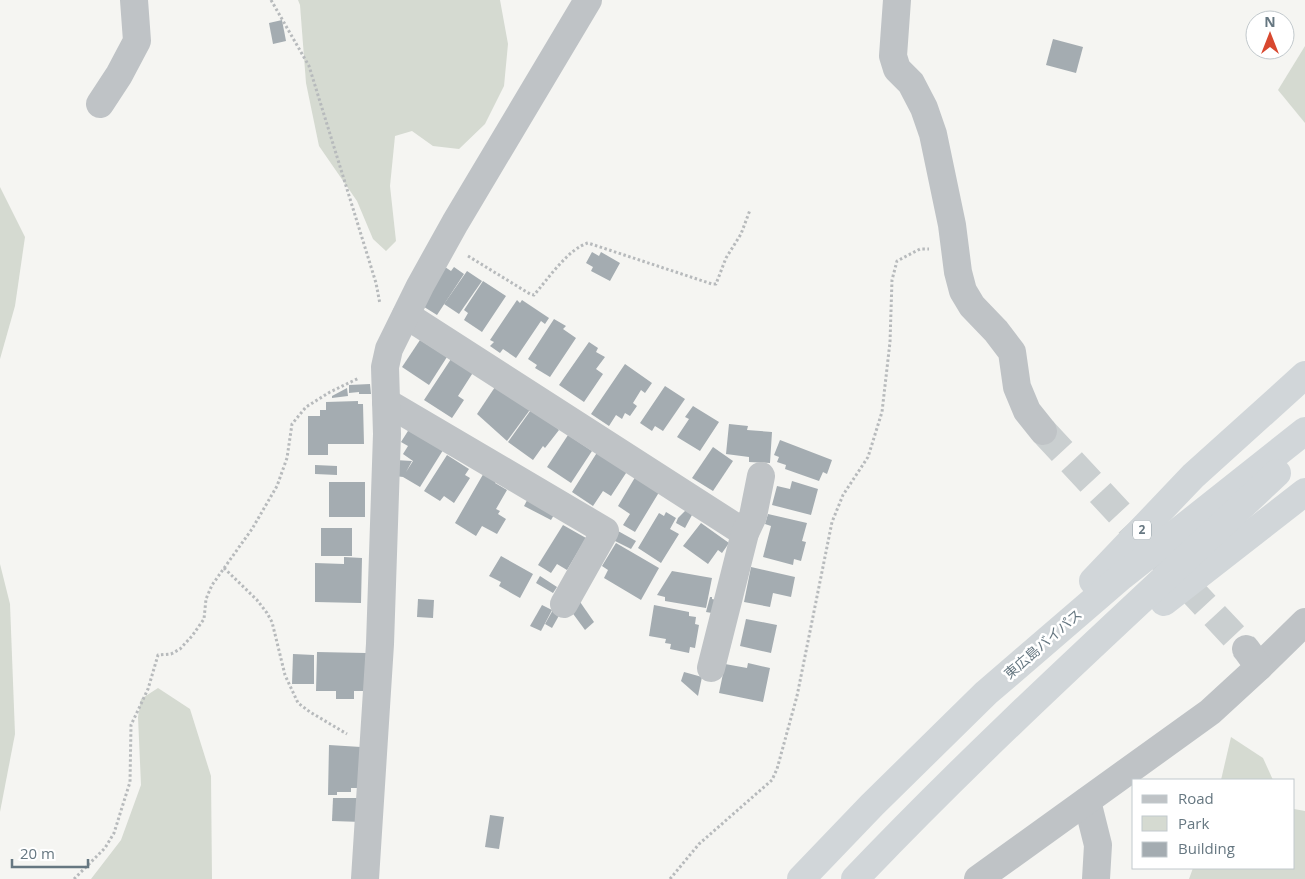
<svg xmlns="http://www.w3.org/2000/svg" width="1305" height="879" font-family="'Open Sans','Noto Sans JP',sans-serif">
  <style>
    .green { fill: #d5dad1 }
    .building { fill: #a4acb1 }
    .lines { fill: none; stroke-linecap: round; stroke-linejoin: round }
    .minor-tunnel { stroke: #cacfd0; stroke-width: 28; stroke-dasharray: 28 14; stroke-linecap: butt }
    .path { stroke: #b7babc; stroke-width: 3; stroke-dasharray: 2.5 2.5; stroke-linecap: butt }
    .minor { stroke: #bfc3c6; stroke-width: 28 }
    .highway { stroke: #d1d6d9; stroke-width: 28 }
    .labels { text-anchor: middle; stroke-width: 5; stroke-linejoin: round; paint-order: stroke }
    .shield { fill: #fff; stroke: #94a0a7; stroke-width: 1 }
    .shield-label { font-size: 12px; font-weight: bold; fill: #667781 }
    .street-label { font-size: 14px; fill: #667781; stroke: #fff }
  </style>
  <rect width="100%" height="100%" fill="#f5f5f2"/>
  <g class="green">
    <polygon points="298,0 500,0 508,44 504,86 485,124 459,149 433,146 412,131 395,136 390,186 396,241 386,251 373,239 357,201 319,146 306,83 300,5"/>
    <polygon points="1305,46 1305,123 1278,90"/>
    <polygon points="0,187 25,237 15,306 0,359"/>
    <polygon points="0,564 10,604 15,734 0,812"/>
    <polygon points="158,688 190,709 211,776 212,879 91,879 121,840 141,785 138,717 141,699"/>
    <polygon points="1231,737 1263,758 1273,780 1221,780"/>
    <polygon points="1294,809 1305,811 1305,879 1189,879 1193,868 1294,868"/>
  </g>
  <g class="building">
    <polygon points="282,20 286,41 273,44 269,23"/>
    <polygon points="1053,39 1083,47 1076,73 1046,65"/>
    <polygon points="592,252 599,256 601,252 620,263 610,281 591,271 593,267 586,263"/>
    <polygon points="445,267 451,271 454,267 464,274 437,315 421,305"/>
    <polygon points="467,271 482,281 459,314 444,304"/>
    <polygon points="483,281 506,296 482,332 464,320 468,313 464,310"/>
    <polygon points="517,300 520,303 522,300 549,318 545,324 541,321 516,358 503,349 500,353 490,346 494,342 490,340"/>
    <polygon points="554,319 566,326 563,329 576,338 550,377 535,368 537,365 528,359"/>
    <polygon points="420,340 447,357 429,385 402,367"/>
    <polygon points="589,342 598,348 596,352 605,357 596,369 603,374 584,402 559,385"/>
    <polygon points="451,359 474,371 458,396 464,400 452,418 424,400"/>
    <polygon points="625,364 652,383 645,393 641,390 633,403 637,406 630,416 625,413 622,419 616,415 609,426 591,414"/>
    <polygon points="370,384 371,394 359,394 359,392 349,393 349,385"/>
    <polygon points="497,384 532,407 507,441 477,414"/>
    <polygon points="665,386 685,399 663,431 655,426 652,431 640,423"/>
    <polygon points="347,388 348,396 332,398 332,396"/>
    <polygon points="358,401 358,404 363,404 364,444 328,444 328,455 308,455 308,416 320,416 320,410 326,410 326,402"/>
    <polygon points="693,406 719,422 700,451 677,437 689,419 685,417"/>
    <polygon points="533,407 559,430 545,448 543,446 533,460 508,442"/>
    <polygon points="413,423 445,447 420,487 403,477 395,476 395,460 412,461 406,472 413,461 403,454 408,446 401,442"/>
    <polygon points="729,424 748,426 747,430 772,432 770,463 749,462 749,457 726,454"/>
    <polygon points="568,435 592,451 571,483 547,467"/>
    <polygon points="780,440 832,460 827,474 823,472 819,481 785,469 786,465 777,462 779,457 774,455"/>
    <polygon points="713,447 733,461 713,491 692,478"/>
    <polygon points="598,451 628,470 611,496 603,491 593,506 572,492"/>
    <polygon points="447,455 469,469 465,475 470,478 454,503 444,496 440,501 424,491"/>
    <polygon points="315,465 337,466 337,475 315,474"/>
    <polygon points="485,471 497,478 495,483 507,490 496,509 500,511 498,514 506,519 497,534 482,526 476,536 455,523"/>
    <polygon points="637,474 661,489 635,532 623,525 630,514 618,506"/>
    <polygon points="792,481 818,489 811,515 772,505 777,486 790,489"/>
    <rect x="329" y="482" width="36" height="35"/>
    <polygon points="531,493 558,508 551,520 524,506"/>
    <polygon points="686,510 692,515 685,528 676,523 678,518"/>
    <polygon points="666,512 676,518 670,529 679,534 661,563 638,548 659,513 664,516"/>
    <polygon points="768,514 807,523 802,541 806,542 801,561 794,559 793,565 763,557 771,526 765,524"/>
    <polygon points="701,523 729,543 722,553 718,550 708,564 683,546"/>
    <polygon points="563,525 586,538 567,570 557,564 551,573 538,565"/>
    <rect x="321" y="528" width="31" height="28"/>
    <polygon points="618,531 636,541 631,549 613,540"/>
    <polygon points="616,543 659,568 641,600 604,578 608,570 602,566"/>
    <polygon points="501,556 533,574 520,598 499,586 501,582 489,576"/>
    <polygon points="344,557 362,558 361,603 315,602 315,563 344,564"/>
    <polygon points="751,567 795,577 791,597 773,593 770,607 744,602"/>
    <polygon points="672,571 712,578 706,608 665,601 665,597 657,595"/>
    <polygon points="540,576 557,587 553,593 536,583"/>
    <polygon points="710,597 712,597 712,599 721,601 718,614 706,612"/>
    <polygon points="418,599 434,600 433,618 417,617"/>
    <polygon points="578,599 594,622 585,630 571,611"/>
    <polygon points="542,605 552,610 541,631 530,626"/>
    <polygon points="654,605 689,612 689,616 696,617 695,624 699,625 695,648 690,647 689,653 670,649 671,644 665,643 666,639 649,636"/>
    <polygon points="554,608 561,612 552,628 545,624"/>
    <polygon points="746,619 777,625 771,653 740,646"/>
    <polygon points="317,652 366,653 365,691 354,691 354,699 336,699 336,691 316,691"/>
    <polygon points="293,654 314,655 314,684 292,684"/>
    <polygon points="748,663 770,668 763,702 719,693 725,664 747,668"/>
    <polygon points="684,672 702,677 698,696 681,681"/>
    <polygon points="329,745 361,747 360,788 351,788 351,792 337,792 337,795 328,795"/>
    <polygon points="333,798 362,798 362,822 332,821"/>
    <polygon points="490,815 504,817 499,849 485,847"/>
  </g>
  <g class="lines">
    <polyline class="minor-tunnel" points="1043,431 1246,649"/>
    <g class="path">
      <polyline points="271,0 309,66 376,283 380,304"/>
      <path d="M468 256 530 294 534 295C547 280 569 248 588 243L712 284H716L726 258 741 234 750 210"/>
      <polyline points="224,568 257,600 267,613 272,622 285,675 298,703 310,712 347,734"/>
      <polyline points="74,879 105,848 114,833 130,782 131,725 148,689 158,655 171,654 180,649 192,636 204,619 206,599 212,585 252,529 277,486 287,458 292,424 306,407 330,392 359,378"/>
      <polyline points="670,879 699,844 772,780 777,769 797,696 832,522 843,495 868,457 882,412 890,342 892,280 897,261 920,249 929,249"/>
    </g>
    <g class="minor">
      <polyline points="897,0 893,56 897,69 911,83 924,108 933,134 952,225 958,272 963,291 972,306 996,331 1012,352 1017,387 1027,411 1043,431"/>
      <polyline points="100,104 119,75 137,41 134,0"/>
      <polyline points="406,315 745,533"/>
      <polyline points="386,402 605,531 564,604"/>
      <polyline points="1259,667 1305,622"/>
      <polyline points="711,668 745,533 753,516 761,476"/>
      <polyline points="1087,801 1098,845 1096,879"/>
      <polyline points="365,879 380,644 387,434 385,367 389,349 420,286 455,223 588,0"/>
      <polyline points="978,879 1210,712 1259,667 1246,649"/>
    </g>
    <g class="highway">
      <polyline points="1093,581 1193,476 1305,375"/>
      <polyline points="1164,602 1305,492"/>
      <polyline points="801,879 872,805 986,693 1122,576 1305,431"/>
      <path d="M855 879C990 737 1135 607 1277 473"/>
    </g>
  </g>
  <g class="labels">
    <rect class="shield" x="1133" y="520.5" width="18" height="19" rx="4"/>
    <g class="shield-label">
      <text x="1142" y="534">2</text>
    </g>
    <g class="street-label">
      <text transform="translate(1043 644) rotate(-41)" y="5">東広島バイパス</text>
    </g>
  </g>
  <rect x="1132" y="779" width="162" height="90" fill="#ffffff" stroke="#c2c9cd"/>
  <rect x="1142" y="795" width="25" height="8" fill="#bfc3c6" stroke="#c2c9cd"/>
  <text x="1178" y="804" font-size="15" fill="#667781">Road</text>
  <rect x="1142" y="816" width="25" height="15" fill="#d5dad1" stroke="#c2c9cd"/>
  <text x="1178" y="829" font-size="15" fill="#667781">Park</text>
  <rect x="1142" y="842" width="25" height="15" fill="#a4acb1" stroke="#c2c9cd"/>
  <text x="1178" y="854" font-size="15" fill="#667781">Building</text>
  <g transform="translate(1270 35)"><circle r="24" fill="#ffffff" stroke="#c2c9cd"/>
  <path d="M0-4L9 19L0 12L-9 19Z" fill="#d8482f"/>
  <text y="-8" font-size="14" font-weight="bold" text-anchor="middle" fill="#667781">N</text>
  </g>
  <path d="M12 859v8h76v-8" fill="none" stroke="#667781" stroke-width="2.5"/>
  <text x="20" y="859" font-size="15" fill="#667781" stroke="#ffffff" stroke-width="4" paint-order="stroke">20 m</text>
</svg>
